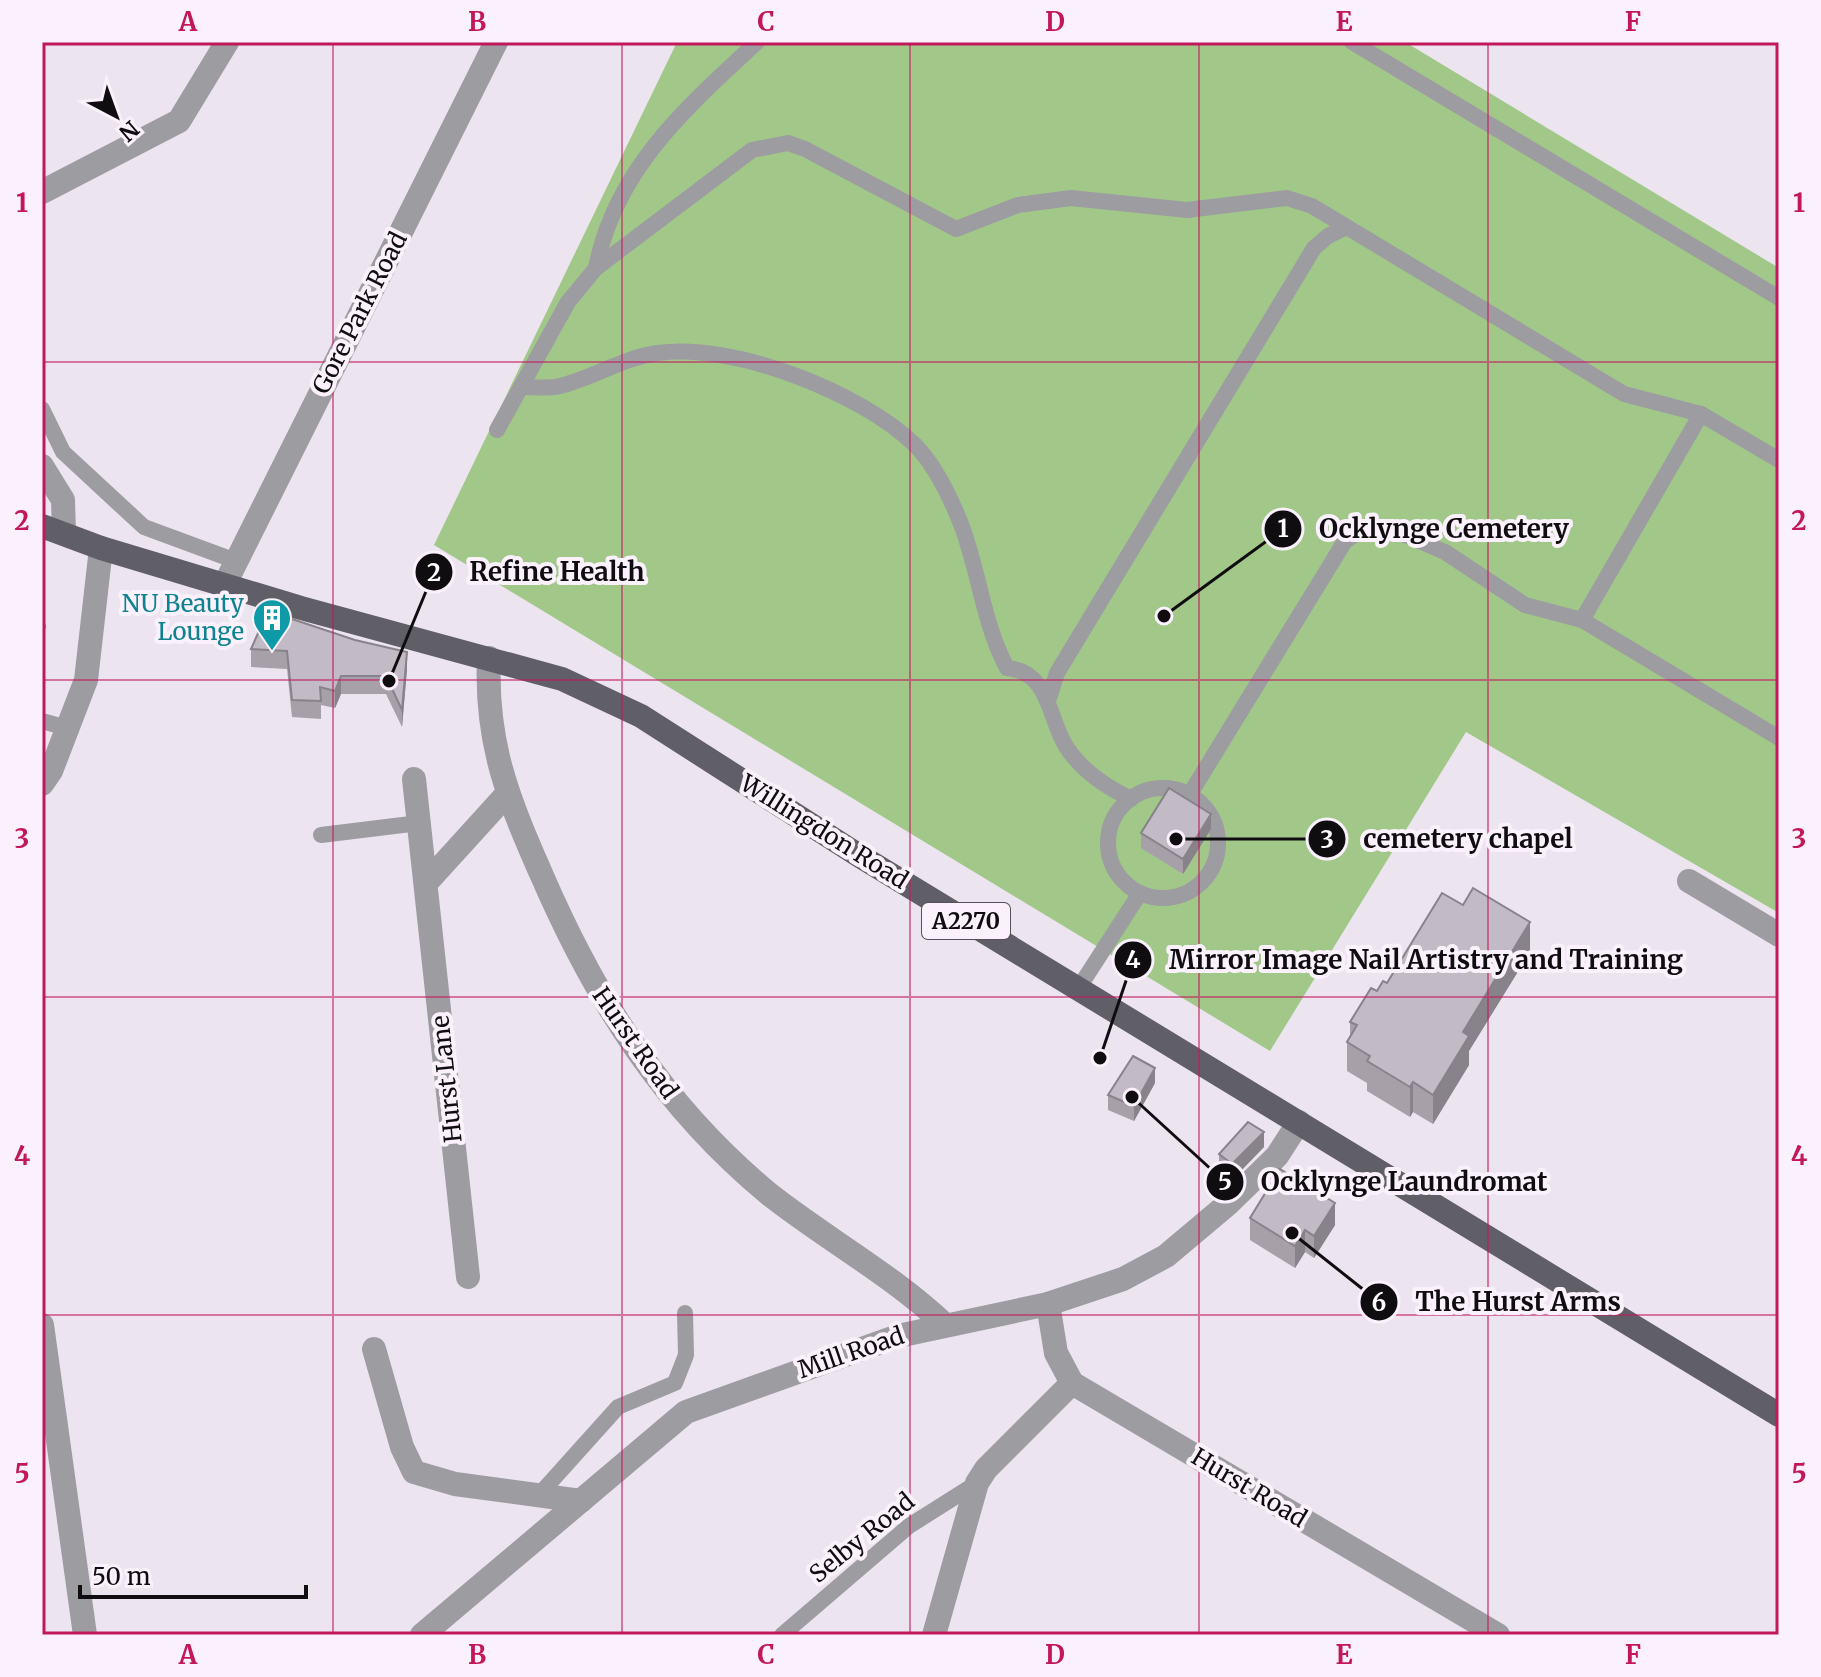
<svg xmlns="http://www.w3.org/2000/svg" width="1821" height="1677" font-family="Merriweather,serif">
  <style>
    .green { fill: #a1c889 }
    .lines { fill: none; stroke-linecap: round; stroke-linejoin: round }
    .service { stroke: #9d9ca1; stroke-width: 16 }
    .minor { stroke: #9d9ca1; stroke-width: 24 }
    .primary { stroke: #605e67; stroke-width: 24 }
    .wall { fill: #a7a0a9 }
    .shaded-wall { fill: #88828a }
    .building { fill: #c2bac5; stroke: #88828a; stroke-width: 2 }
    .grid { fill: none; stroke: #c2185b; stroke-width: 2; stroke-opacity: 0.55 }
    .labels { text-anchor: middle; stroke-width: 8; stroke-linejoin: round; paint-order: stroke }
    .shield { fill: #faf1fc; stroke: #565158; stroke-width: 2 }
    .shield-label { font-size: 22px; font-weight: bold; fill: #100d11 }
    .street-label { font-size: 24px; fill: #100d11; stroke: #faf1fc }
    .culture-label { font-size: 24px; fill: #0d838f; stroke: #faf1fc; text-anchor: end }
    .leader { fill: none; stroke: #100d11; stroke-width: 3 }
    .callout-dot { fill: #100d11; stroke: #faf1fc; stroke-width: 3 }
    .mark-label { font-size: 24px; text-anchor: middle; font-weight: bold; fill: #fff }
    .callout-label { font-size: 26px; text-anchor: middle; font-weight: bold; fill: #100d11; stroke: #faf1fc; stroke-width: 8; stroke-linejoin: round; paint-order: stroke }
    .neatline { fill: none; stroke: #c2185b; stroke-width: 3 }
    .grid-label { font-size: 26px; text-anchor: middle; font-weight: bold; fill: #c2185b }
  </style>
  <rect width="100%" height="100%" fill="#ece4ef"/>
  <polygon class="green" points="677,42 1405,42 1779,268 1779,913 1466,732 1270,1051 434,545"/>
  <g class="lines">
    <g class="service">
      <polyline points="1352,42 1779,298"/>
      <path d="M596 268C615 169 687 107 757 42"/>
      <path d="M524 387C535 387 549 389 560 386 593 378 625 357 658 353 733 342 862 393 915 445 934 464 951 499 961 524 979 571 983 623 1007 668 1051 672 1048 720 1067 748 1083 772 1106 787 1131 799"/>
      <polyline points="42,409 63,452 144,527 236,561"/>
      <polyline points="497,430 568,302 596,268 752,150 788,143 805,149 956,229 1018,205 1071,198 1187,210 1287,198 1312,206 1624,394 1701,414 1779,460"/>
      <polyline points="1582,620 1701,414"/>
      <polyline points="1049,698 1057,673 1314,248 1328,236 1346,227"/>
      <polyline points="42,721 67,728"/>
      <circle cx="1163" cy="843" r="55"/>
      <polyline points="1190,794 1345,541 1360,531 1391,529 1445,552 1525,605 1582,620 1779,738"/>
      <polyline points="321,835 419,823"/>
      <polyline points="1078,989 1140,893"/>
      <polyline points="538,1496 618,1407 675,1383 686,1355 685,1313"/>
      <polyline points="782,1635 909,1526 977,1483"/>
    </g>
    <g class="minor">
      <polyline points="42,192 179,121 227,42"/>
      <polyline points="42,466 63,500 64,533"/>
      <polyline points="225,584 496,42"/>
      <path d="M489 658C485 744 509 801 543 878 597 1002 664 1107 769 1194 826 1239 891 1274 944 1324"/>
      <polyline points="414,779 468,1277"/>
      <polyline points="42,784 51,771 86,680 101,548"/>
      <polyline points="1689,881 1779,935"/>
      <polyline points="427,882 506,795"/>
      <polyline points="1048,1304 1056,1353 1072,1383 1498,1635"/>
      <polyline points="42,1325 85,1635"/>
      <polyline points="374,1349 402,1447 414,1472 455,1484 581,1501"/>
      <polyline points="422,1635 686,1412 898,1336 1048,1304 1123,1279 1166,1256 1229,1203 1277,1156 1299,1122"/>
      <polyline points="934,1635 977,1483 986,1469 1072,1383"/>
    </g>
    <polyline class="primary" points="42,526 101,548 301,608 562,679 641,716 855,853 1779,1415"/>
  </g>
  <g class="wall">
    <polygon points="268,611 407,669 402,727 386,694 341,694 335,708 321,705 321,719 292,717 287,669 251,667 251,649"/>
    <polygon points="1211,829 1183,874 1141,848 1141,833"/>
    <polygon points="1530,952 1469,1051 1469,1065 1433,1124 1413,1112 1410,1117 1367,1091 1367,1083 1347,1071 1347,1042 1350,1036 1350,1022 1377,991 1387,983"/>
    <polygon points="1155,1083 1134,1121 1108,1110 1108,1095"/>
    <polygon points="1264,1147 1232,1180 1219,1169 1219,1154"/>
    <polygon points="1250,1218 1335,1225 1314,1258 1305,1252 1295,1268 1250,1240"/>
  </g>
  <g class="shaded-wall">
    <polygon points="45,626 45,648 42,661 42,638"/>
    <polygon points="407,652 407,669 402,727 402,710"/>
    <polygon points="341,676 341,694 335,708 335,691"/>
    <polygon points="1211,814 1211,829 1183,874 1183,859"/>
    <polygon points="1530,922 1530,952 1469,1051 1469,1065 1433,1124 1433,1095 1463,1032"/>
    <polygon points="1155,1068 1155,1083 1134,1121 1134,1106"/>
    <polygon points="1413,1082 1413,1112 1410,1117 1410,1087"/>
    <polygon points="1264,1132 1264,1147 1232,1180 1232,1164"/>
    <polygon points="1335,1203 1335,1225 1314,1258 1314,1236"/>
    <polygon points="1305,1230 1305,1252 1295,1268 1295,1246"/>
  </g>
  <g class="building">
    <polygon points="268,611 355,640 407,652 402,710 386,676 341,676 335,691 320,687 321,701 292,700 287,651 251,649"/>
    <polygon points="42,621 45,626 42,638"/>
    <polygon points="1169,788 1211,814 1183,859 1141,833"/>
    <polygon points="1473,888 1530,922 1463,1032 1469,1036 1433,1095 1413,1082 1410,1087 1367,1061 1370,1056 1347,1042 1357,1025 1350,1022 1371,988 1377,991 1383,981 1387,983 1442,893 1463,905"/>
    <polygon points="1133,1056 1155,1068 1134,1106 1108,1095"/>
    <polygon points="1248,1122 1264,1132 1232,1164 1219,1154"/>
    <polygon points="1280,1169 1335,1203 1314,1236 1305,1230 1295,1246 1250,1218"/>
  </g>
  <path class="grid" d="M333 42V1635M622 42V1635M910 42V1635M1199 42V1635M1488 42V1635M42 362H1779M42 680H1779M42 997H1779M42 1315H1779"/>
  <defs>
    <g id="building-pin" transform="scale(2)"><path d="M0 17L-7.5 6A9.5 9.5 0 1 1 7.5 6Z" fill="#0f9aa8" stroke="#faf1fc"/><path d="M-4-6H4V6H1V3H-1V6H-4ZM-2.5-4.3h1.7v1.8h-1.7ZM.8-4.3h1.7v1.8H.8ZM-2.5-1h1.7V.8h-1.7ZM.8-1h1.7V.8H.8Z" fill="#fff"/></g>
  </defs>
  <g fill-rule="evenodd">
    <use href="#building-pin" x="272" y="618"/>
  </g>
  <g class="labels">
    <rect class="shield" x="922" y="903" width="88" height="36" rx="6"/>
    <g class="shield-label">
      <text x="966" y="929">A2270</text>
    </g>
    <g class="street-label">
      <text transform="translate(360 313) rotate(-63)" y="8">Gore Park Road</text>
      <text transform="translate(824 832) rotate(32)" y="8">Willingdon Road</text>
      <text transform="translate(635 1043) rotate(55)" y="8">Hurst Road</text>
      <text transform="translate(447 1079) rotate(-96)" y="8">Hurst Lane</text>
      <text transform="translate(851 1353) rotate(-19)" y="8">Mill Road</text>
      <text transform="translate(1249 1488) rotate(31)" y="8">Hurst Road</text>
      <text transform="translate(862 1538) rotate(-39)" y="8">Selby Road</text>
    </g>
    <g class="culture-label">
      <text x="244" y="612">NU Beauty<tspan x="244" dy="28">Lounge</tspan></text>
    </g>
  </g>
  <path class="leader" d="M1164 616L1283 529M389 681L434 572M1176 839L1327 839M1100 1058L1133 960M1132 1097L1225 1182M1292 1233L1379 1302"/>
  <g class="callout-dot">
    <circle cx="1164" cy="616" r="8"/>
    <circle cx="389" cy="681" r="8"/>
    <circle cx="1176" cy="839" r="8"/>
    <circle cx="1100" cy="1058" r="8"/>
    <circle cx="1132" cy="1097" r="8"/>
    <circle cx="1292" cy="1233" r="8"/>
    <circle cx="1283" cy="529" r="20"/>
    <circle cx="434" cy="572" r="20"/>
    <circle cx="1327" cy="839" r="20"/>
    <circle cx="1133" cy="960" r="20"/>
    <circle cx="1225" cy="1182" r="20"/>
    <circle cx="1379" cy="1302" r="20"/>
  </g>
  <g class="mark-label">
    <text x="1283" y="537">1</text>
    <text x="434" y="581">2</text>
    <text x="1327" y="848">3</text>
    <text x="1133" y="968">4</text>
    <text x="1225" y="1190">5</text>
    <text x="1379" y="1311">6</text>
  </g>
  <g class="callout-label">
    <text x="1444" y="538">Ocklynge Cemetery</text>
    <text x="557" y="581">Refine Health</text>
    <text x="1468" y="848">cemetery chapel</text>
    <text x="1426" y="969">Mirror Image Nail Artistry and Training</text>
    <text x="1404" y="1191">Ocklynge Laundromat</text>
    <text x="1518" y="1311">The Hurst Arms</text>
  </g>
  <rect width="1821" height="1677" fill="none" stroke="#faf1fc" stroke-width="88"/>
  <g transform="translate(116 116) rotate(139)" stroke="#faf1fc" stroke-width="6" paint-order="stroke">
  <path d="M0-6L14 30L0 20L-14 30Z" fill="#100d11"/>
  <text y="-12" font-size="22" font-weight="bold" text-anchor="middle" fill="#100d11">N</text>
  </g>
  <path d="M80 1585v12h226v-12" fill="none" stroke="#100d11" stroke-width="4"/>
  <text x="92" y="1585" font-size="24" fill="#100d11" stroke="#faf1fc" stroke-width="6" paint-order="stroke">50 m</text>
  <rect x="44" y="44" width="1733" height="1589" class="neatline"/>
  <g class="grid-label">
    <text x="188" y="31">A</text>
    <text x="477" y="31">B</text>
    <text x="766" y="31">C</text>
    <text x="1055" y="31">D</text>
    <text x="1344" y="31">E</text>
    <text x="1633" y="31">F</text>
    <text x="22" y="212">1</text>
    <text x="1799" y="212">1</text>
    <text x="22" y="530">2</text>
    <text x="1799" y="530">2</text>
    <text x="22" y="848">3</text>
    <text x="1799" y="848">3</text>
    <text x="22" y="1165">4</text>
    <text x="1799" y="1165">4</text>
    <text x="22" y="1483">5</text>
    <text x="1799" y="1483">5</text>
    <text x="188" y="1664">A</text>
    <text x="477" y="1664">B</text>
    <text x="766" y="1664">C</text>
    <text x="1055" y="1664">D</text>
    <text x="1344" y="1664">E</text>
    <text x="1633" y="1664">F</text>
  </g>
</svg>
